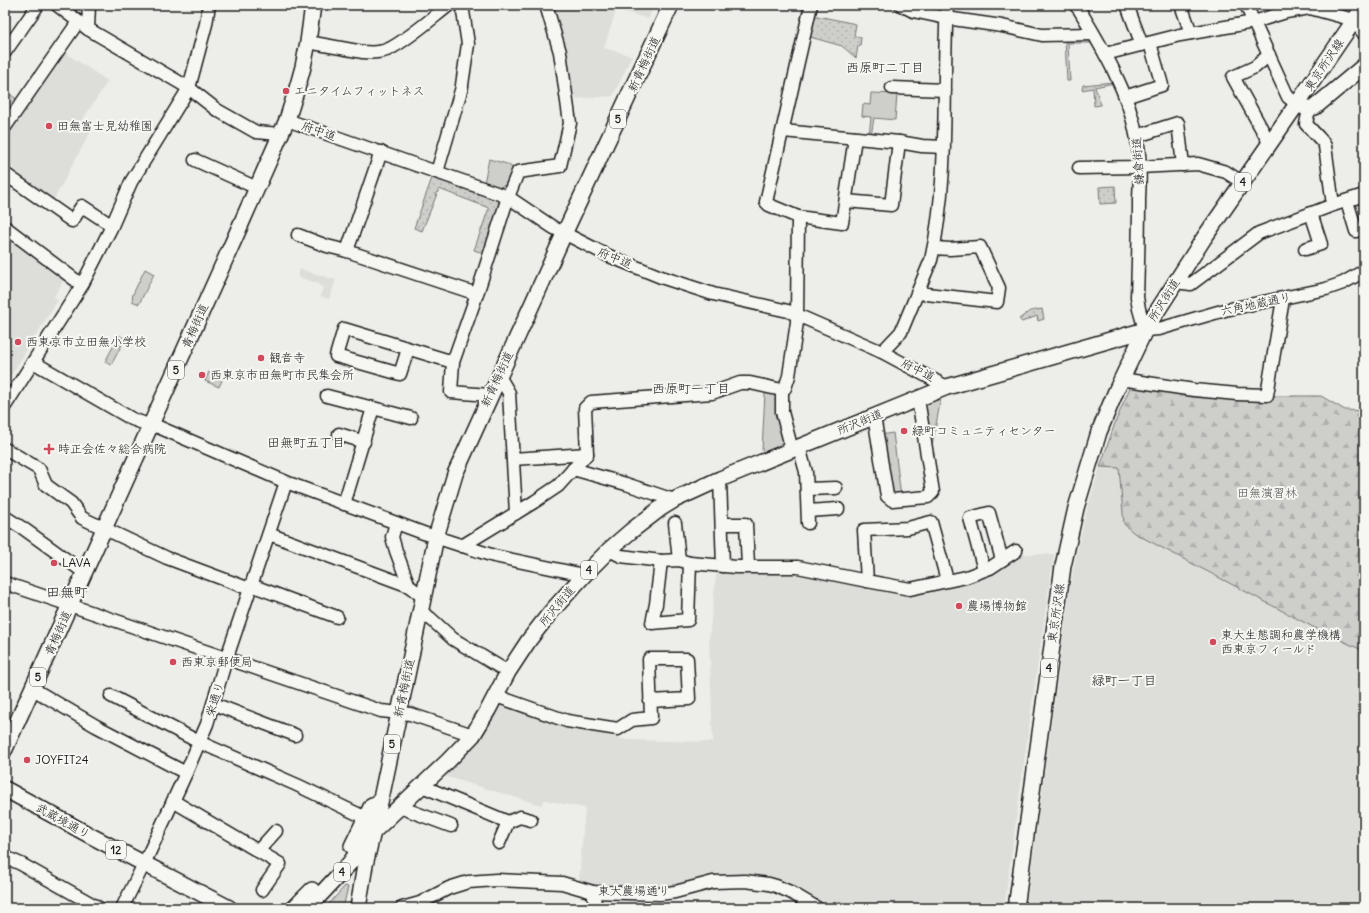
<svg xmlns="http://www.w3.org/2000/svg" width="1369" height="913" font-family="Delius,'Klee One',sans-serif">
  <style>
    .built { fill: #ddddda }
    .grass { fill: url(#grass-tufts); stroke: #757574 }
    .forest { fill: url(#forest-firs); stroke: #757574 }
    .park { fill: #cececb; stroke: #757574 }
    .garden { fill: url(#garden-dots); stroke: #757574 }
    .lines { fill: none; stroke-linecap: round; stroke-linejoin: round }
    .minor-casing { stroke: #1c1c1c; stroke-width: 15 }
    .major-casing { stroke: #1c1c1c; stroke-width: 18 }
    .minor { stroke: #f6f6f2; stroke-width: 12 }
    .major { stroke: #f6f6f2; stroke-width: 15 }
    .poi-dot { fill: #d1495b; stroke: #f6f6f2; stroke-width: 1.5 }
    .labels { text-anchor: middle; stroke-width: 4; stroke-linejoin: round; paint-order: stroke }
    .shield { fill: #f6f6f2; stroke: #5d5d5c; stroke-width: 1 }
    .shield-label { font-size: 11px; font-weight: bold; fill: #1c1c1c }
    .street-label { font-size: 12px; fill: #1c1c1c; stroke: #f6f6f2 }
    .poi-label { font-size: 12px; fill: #1c1c1c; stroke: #f6f6f2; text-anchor: start }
    .park-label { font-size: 12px; fill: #515151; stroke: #f6f6f2 }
    .neighbourhood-label { font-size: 13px; fill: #1c1c1c; stroke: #f6f6f2 }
    .quarter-label { font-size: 14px; fill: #1c1c1c; stroke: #f6f6f2 }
  </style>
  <defs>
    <pattern id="grass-tufts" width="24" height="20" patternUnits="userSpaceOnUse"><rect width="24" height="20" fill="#cececb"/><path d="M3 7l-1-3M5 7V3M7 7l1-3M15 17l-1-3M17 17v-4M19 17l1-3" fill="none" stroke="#b0b0ae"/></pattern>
    <pattern id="forest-firs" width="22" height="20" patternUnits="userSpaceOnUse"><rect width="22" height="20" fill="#cececb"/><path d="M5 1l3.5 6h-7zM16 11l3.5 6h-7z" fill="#b0b0ae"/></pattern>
    <pattern id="garden-dots" width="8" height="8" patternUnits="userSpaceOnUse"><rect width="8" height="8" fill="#cececb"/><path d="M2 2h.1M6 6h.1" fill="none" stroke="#b0b0ae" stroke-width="1.8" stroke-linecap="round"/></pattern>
  </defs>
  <rect width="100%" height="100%" fill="#edede9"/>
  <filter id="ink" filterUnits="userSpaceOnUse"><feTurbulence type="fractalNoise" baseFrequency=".025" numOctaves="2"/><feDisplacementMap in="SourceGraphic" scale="8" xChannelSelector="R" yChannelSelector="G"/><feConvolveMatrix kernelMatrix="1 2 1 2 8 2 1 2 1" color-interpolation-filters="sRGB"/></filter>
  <g filter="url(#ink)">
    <g class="built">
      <polygon points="552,5 593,5 616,11 604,48 632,56 613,96 572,99"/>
      <polygon points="603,5 655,5 648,19"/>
      <polygon points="62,51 108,81 81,122 92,129 53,201 5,163 5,136"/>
      <polygon points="5,232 65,278 54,297 58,300 5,385"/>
      <polygon points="300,269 336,280 329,299 320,296 323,288 317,283 298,277"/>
      <polygon points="1131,385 1248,396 1321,396 1345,410 1364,411 1364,908 1026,908 1070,590 1075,560 1087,509 1100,467 1115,423"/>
      <polygon points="1017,554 1054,554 1036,676 1004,908 821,908 776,883 677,888 606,889 579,880 585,808 544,800 541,805 444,776 476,743 499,705 504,703 569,726 627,740 713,742 709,638 717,567 791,569 909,591"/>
    </g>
    <polygon class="grass" points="345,886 348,887 343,908 329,906 329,904"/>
    <polygon class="forest" points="1131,385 1248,396 1321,396 1345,410 1364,411 1364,651 1313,627 1134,533 1124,524 1119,468 1100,467 1115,423"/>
    <g class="park">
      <polygon points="5,91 21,102 5,125"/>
      <polygon points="871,93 897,94 895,120 874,118 871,136 869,136 871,117 862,116 863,104 870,105"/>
      <polygon points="489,159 507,164 513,168 505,185 500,187 484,183"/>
      <polygon points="145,269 154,274 139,304 132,301 133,294"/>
      <polygon points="119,335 125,339 111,365 105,362"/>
      <polygon points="209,372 223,378 219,387 205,381"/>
      <path d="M769 391 772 392 776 396C775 412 779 425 783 440L780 446 764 453 762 450 765 393Z"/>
      <polygon points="941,398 931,451 923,404"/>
      <polygon points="893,433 901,497 893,497 880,435"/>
    </g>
    <g class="garden">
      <polygon points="813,15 856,24 854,36 861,37 860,46 858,46 856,58 842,46 810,37 808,35"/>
      <polygon points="1065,39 1091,40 1093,43 1068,43 1070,81 1067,81"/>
      <polygon points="1113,82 1114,83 1095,87 1101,105 1094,106 1093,88 1082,90 1083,85"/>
      <polygon points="432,178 499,198 502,204 486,254 474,250 489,208 439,189 422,231 414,228"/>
      <polygon points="1115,186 1116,203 1100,204 1099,187"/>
      <polygon points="1042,309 1044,319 1038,321 1037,316 1022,322 1019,319 1030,311"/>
    </g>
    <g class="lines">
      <g class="minor-casing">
        <g id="minor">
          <polyline points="57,5 88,29 189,88 217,110 256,132 280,134"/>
          <polyline points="462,5 468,44 462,85"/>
          <polyline points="811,5 766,202 769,205 798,217 842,223 855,138"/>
          <polyline points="901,5 913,11 946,18 1002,26 1042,35 1093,34"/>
          <path d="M1075 5 1079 9C1103 49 1129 92 1137 139 1141 158 1140 180 1139 199 1139 232 1138 264 1137 297L1139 309 1145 330 1159 329 1225 310 1326 289 1343 283 1364 271"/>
          <polyline points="1127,5 1142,45"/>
          <polyline points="1181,5 1191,33"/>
          <polyline points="1246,5 1288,97 1297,104"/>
          <polyline points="88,29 89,5"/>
          <path d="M308 42 363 52C373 53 382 53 391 48 411 37 431 19 449 5"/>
          <polyline points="5,52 38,5"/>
          <polyline points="1105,54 1180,35 1254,22 1286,12 1310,8 1354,20 1364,34"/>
          <polyline points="1269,55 1255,67 1233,77 1270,144"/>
          <polyline points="892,88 945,90"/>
          <polyline points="1125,97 1162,85 1150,43"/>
          <polyline points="1309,109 1306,124 1322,141 1325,146 1333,205"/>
          <polyline points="287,120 508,197 554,228 609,256 661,277 713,294 788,311 882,352 947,387"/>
          <polyline points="5,127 78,22"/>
          <polyline points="783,131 899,142 922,146 944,147"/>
          <polyline points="1137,136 1178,123 1183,165"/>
          <polyline points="195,160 257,188"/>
          <polyline points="1079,168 1139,167 1198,164 1226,172 1243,183"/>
          <polyline points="437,172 462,87"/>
          <polyline points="5,174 72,221 82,206 111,225"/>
          <polyline points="846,201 891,205 899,142"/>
          <polyline points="1347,201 1356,231 1364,229"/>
          <polyline points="5,227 82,285"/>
          <polyline points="298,235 327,246 347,251 477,294"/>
          <polyline points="1305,249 1321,244 1311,213"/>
          <polyline points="347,251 381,152"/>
          <polyline points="1175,282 1191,284 1259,233 1333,205 1364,195"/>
          <polyline points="918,293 997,302 999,288 980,247 950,249 934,248"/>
          <polyline points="408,349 400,374 336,356 344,329 453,362"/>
          <path d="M882 352 901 332 931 260C950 176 942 90 947 5"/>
          <polyline points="33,362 132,419 143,423 156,426 286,482 426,534 494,556 584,575"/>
          <polyline points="499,376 509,393 516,513"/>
          <polyline points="1121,379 1194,390 1237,394 1267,395 1283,299"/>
          <polyline points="489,395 451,392 453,362 477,294 508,197 518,172 560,166 570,123 560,52 546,5"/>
          <polyline points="327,396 373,408 344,504"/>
          <polyline points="5,406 82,285 111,228 131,182 189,88 206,24 209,5"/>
          <polyline points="373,408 411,418"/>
          <polyline points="874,416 887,496 892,500 928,497 933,492 918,399"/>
          <polyline points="339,434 364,442"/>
          <polyline points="799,447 806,472 808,523"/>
          <polyline points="5,449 39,469 46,485 71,503 82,518 167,558 250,589"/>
          <polyline points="792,450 782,412 782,390 785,388 789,376 797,322 798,217"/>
          <polyline points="513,459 587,454"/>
          <polyline points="573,469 626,484 674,500"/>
          <polyline points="720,479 723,566"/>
          <polyline points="807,489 836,488"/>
          <polyline points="808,511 838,509"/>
          <polyline points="5,517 24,529 85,573"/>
          <polyline points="396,523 392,537 396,551 409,586"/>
          <polyline points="675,523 679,560"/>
          <polyline points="722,524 746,524 748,566"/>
          <polyline points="269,534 409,586 423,597"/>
          <polyline points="462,546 534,502 558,486 587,454 585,408 591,402 712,393 740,383 750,383 782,390"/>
          <polyline points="609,550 621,556 661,561 679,560 690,563 736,567 798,567 867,581 910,589 966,577 990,568 1002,560 989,513 970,518 984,570"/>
          <polyline points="1002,560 1016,551"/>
          <polyline points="661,561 656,604 652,623 688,620 690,563"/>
          <polyline points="867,581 864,530 908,528 931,522 947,580"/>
          <polyline points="5,583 381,711 410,714 473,735"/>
          <polyline points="251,585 337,617"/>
          <polyline points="421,612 430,618 453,639 508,672"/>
          <polyline points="33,689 96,726 186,773"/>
          <polyline points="111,696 199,742 297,785 366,818"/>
          <polyline points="496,696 567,721 618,729 632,720 651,718 649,659 687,659 689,699 650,701"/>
          <polyline points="214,704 295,735"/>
          <polyline points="422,786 508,822 520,817 531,820"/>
          <polyline points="173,801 280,864 262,890"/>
          <polyline points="400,806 405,809 451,826"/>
          <polyline points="499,843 508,822"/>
          <polyline points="258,851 276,831"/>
          <polyline points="5,857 21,864 99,908"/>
          <polyline points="593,892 596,908"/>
          <polyline points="122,908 144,864 186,773 207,724 224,666 286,482"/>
          <polyline points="402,908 420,903 449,888 468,882 496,880 562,883 593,892 660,894 675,892 713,882 745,881 769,884 776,886 790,892 817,908"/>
        </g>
      </g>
      <g class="major-casing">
        <g id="major">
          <polyline points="1297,104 1364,6"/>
          <polyline points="5,749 233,242 287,120 298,85 303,67 308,42 313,5"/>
          <polyline points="5,789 91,836 229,908"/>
          <polyline points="352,846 372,805"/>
          <polyline points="294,908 312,890"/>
          <polyline points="308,908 349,864 372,833 448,761 473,735 488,710 508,672 529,640 550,613 584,575 609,550 631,531 661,508 674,500 720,479 947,387 1145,330"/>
          <polyline points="358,908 365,865 382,794 436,537 455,474 564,234 671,5"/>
          <polyline points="1016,908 1063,566 1076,508 1099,432 1116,391 1145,330 1204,238 1297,104 1309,109 1315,107 1364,66"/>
        </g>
      </g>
      <use href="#minor" class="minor"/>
      <use href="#major" class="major"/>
    </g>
  </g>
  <g class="poi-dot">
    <circle cx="286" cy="91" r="4"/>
    <circle cx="49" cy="126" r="4"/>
    <circle cx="18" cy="342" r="4"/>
    <circle cx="261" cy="358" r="4"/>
    <circle cx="202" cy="375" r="4"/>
    <circle cx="904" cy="431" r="4"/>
    <path d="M47 443h4v4h4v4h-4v4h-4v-4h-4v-4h4z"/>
    <circle cx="54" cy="563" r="4"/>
    <circle cx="959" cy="606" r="4"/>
    <circle cx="1213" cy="642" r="4"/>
    <circle cx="173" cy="662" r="4"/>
    <circle cx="27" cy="760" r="4"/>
  </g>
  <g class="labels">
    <g class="shield">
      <rect x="610" y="110" width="16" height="18" rx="3"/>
      <rect x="1235" y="173" width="16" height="18" rx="3"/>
      <rect x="168" y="361" width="16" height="18" rx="3"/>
      <rect x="581" y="561" width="16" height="18" rx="3"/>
      <rect x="1041" y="659" width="16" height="18" rx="3"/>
      <rect x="30" y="668" width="16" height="18" rx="3"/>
      <rect x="384" y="735" width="16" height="18" rx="3"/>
      <rect x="106" y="841" width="20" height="18" rx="3"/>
      <rect x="334" y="863" width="16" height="18" rx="3"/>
    </g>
    <g class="shield-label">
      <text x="618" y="123">5</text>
      <text x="1243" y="186">4</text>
      <text x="176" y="374">5</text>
      <text x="589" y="574">4</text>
      <text x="1049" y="672">4</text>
      <text x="38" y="681">5</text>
      <text x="392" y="748">5</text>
      <text x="116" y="854">12</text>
      <text x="342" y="876">4</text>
    </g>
    <g class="street-label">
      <text transform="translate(644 64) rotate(-65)" y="4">新青梅街道</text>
      <text transform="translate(1324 65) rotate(-56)" y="4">東京所沢線</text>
      <text transform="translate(319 131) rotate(19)" y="4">府中道</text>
      <text transform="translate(1138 161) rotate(-94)" y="4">鎌倉街道</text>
      <text transform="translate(615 258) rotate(23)" y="4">府中道</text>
      <text transform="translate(1164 300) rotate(-58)" y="4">所沢街道</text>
      <text transform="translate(1256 304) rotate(-12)" y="4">六角地蔵通り</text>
      <text transform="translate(195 326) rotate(-66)" y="4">青梅街道</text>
      <text transform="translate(918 370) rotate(27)" y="4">府中道</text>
      <text transform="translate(497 379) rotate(-65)" y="4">新青梅街道</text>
      <text transform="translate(860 422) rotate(-22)" y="4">所沢街道</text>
      <text transform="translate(557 606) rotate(-50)" y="4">所沢街道</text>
      <text transform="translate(1056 613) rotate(-82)" y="4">東京所沢線</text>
      <text transform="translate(58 633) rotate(-66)" y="4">青梅街道</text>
      <text transform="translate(404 688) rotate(-78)" y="4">新青梅街道</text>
      <text transform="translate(215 699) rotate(-73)" y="4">栄通り</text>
      <text transform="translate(63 821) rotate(29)" y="4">武蔵境通り</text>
      <text x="634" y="895">東大農場通り</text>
    </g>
    <g class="poi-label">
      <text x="294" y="95">エニタイムフィットネス</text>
      <text x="57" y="130">田無富士見幼稚園</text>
      <text x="26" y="346">西東京市立田無小学校</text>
      <text x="269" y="362">観音寺</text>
      <text x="210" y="379">西東京市田無町市民集会所</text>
      <text x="912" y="435">緑町コミュニティセンター</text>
      <text x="58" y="453">時正会佐々総合病院</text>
      <text x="62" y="567">LAVA</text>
      <text x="967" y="610">農場博物館</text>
      <text x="1221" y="639">東大生態調和農学機構<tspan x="1221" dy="14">西東京フィールド</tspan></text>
      <text x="181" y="666">西東京郵便局</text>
      <text x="35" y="764">JOYFIT24</text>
    </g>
    <g class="park-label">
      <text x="1267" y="497">田無演習林</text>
    </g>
    <g class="neighbourhood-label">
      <text x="885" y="72">西原町二丁目</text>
      <text x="691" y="393">西原町一丁目</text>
      <text x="306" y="447">田無町五丁目</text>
      <text x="1124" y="685">緑町一丁目</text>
    </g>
    <g class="quarter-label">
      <text x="67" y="597">田無町</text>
    </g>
  </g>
  <rect width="1369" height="913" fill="none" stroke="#f6f6f2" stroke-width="20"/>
  <rect x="10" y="10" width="1349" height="893" fill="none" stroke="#1c1c1c" stroke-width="1.5" filter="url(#ink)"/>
</svg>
